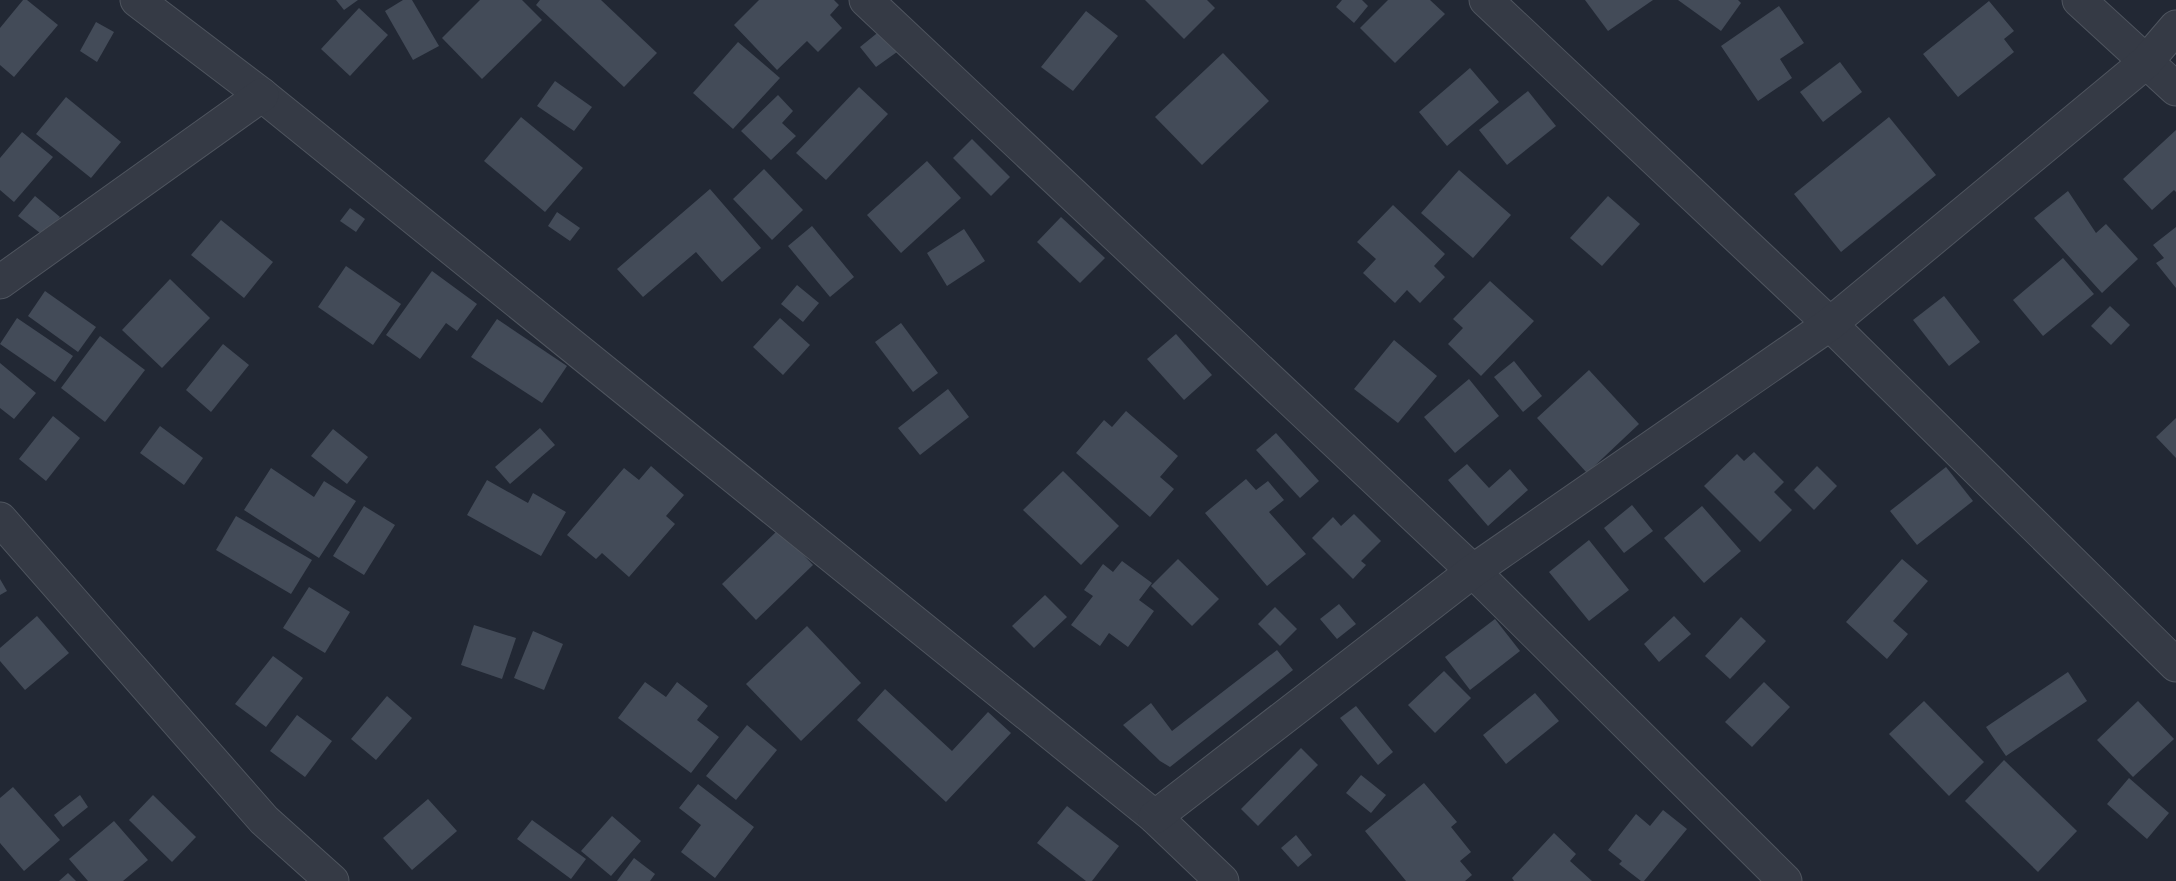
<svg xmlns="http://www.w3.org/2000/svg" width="2176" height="881" font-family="Karla,sans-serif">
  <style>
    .building { fill: #434b58 }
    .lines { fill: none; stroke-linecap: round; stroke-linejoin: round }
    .minor-casing { stroke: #4f555f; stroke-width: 35 }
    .minor { stroke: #353a45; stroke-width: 33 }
  </style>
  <rect width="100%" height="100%" fill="#222834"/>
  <g class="building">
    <polygon points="23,0 27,0 58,25 14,77 0,65 0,28"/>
    <polygon points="336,0 358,0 344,10"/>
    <polygon points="403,0 412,0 439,46 413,60 385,11"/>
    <polygon points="480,0 522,0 542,20 482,79 442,38"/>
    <polygon points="540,0 601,0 657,53 624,87 536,5"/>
    <polygon points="759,0 834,0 839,5 830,15 842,28 818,52 807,41 777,70 734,25"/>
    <polygon points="1145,0 1207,0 1215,8 1184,39"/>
    <polygon points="1342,0 1362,0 1368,6 1354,23 1336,7"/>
    <polygon points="1388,0 1430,0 1445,14 1395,63 1360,28"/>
    <polygon points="1585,0 1653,0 1608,31"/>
    <polygon points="1678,0 1738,0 1741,3 1721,31"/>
    <polygon points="1989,1 2014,31 2004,39 2014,52 1958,97 1923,54"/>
    <polygon points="1779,6 1804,43 1780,59 1792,78 1758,101 1721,46"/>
    <polygon points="359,8 388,35 350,76 321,49"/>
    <polygon points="1086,11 1118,36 1073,91 1041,67"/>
    <polygon points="96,22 114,32 97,62 80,51"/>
    <polygon points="881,30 897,52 876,67 860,47"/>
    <polygon points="738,42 780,78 733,129 693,93"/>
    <polygon points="1223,53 1269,101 1202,165 1155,117"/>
    <polygon points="1840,62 1862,92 1823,122 1800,92"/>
    <polygon points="1470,68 1499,102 1447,146 1419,112"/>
    <polygon points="555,81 592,107 574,131 537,106"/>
    <polygon points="859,87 888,114 826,180 796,153"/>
    <polygon points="1528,91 1556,126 1507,165 1479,130"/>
    <polygon points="778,95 793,111 782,123 796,136 771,160 741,131"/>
    <polygon points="66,97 121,142 91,178 36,134"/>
    <polygon points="521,117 583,168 545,212 484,161"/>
    <polygon points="1889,117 1936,175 1841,252 1794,194"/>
    <polygon points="2176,130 2176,192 2174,190 2152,210 2123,179"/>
    <polygon points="22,132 53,157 14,202 0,190 0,158"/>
    <polygon points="972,139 1010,177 991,196 953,158"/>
    <polygon points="927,161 961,198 901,253 867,215"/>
    <polygon points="764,169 803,210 772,240 733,199"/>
    <polygon points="1459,170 1511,215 1473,258 1421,213"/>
    <polygon points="710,189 761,248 722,282 696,252 643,297 617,269"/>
    <polygon points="2068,191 2096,233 2106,224 2138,259 2102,293 2034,218"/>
    <polygon points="35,196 60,217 44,236 18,216"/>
    <polygon points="1608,196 1640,224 1602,266 1570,238"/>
    <polygon points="1393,205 1445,254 1434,266 1445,277 1420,303 1407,290 1395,303 1363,273 1376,259 1357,242"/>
    <polygon points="350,208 365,219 356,232 340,221"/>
    <polygon points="557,212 580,228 570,241 548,226"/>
    <polygon points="1061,217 1105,258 1080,283 1037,242"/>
    <polygon points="221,220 273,262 244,298 191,255"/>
    <polygon points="812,226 854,277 830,297 788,246"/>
    <polygon points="2176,227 2176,288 2156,263 2164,258 2153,245"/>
    <polygon points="964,229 985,261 947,286 927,253"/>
    <polygon points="2063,258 2094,294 2043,336 2013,300"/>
    <polygon points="346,266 401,304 373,345 318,307"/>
    <polygon points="432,271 477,304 457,331 446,323 420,359 386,335"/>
    <polygon points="170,279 210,318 162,368 122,330"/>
    <polygon points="1490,281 1534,321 1481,376 1448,344 1463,328 1453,319"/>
    <polygon points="797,285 819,303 803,322 781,304"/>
    <polygon points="45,291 96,327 78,352 28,316"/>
    <polygon points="1944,296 1980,342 1949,366 1913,320"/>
    <polygon points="2110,306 2130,325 2111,345 2091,326"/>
    <polygon points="17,318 73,356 55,382 0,344"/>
    <polygon points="780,318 810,345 783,375 753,347"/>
    <polygon points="497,319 567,366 542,403 471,357"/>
    <polygon points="901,323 938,373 913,392 875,342"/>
    <polygon points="1176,334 1212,375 1184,400 1147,359"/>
    <polygon points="100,336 145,370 105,422 61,388"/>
    <polygon points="1394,340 1437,376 1398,423 1354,389"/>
    <polygon points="223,344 249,365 211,412 186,390"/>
    <polygon points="1514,361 1542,396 1523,412 1494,377"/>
    <polygon points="0,363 36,393 14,419 0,408"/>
    <polygon points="1589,370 1639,424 1587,473 1537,418"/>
    <polygon points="1469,379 1499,416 1455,453 1424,417"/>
    <polygon points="948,389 969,417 920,455 898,428"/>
    <polygon points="1126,411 1178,456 1160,477 1174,489 1150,517 1076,453 1104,420 1112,427"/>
    <polygon points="53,416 80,438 46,481 19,459"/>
    <polygon points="2176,418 2176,458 2156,437"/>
    <polygon points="160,426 203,458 184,485 140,453"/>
    <polygon points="540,428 555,445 510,484 495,467"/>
    <polygon points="333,429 368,457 347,484 311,456"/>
    <polygon points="1276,433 1319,481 1300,498 1256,450"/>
    <polygon points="1754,452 1784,482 1774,492 1792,510 1760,542 1704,486 1737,454 1744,461"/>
    <polygon points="1467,464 1489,488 1510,469 1528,490 1488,526 1448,480"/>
    <polygon points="651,466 684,495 666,516 675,524 629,577 602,553 596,559 567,535 624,468 639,480"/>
    <polygon points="1817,466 1837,486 1814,510 1794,490"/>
    <polygon points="1946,467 1973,501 1917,545 1890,511"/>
    <polygon points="271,468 314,497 324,481 356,501 319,558 244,510"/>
    <polygon points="1063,471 1119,526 1081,565 1023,510"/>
    <polygon points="1246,479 1256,490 1268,481 1284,500 1269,512 1306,554 1267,586 1205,513"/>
    <polygon points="487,480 528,503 533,493 566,512 541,556 467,515"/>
    <polygon points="1632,505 1653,531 1624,553 1604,528"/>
    <polygon points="364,506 395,525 364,575 333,556"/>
    <polygon points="1702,506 1741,551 1704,583 1664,538"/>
    <polygon points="1354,514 1381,541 1361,561 1366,565 1353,579 1312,538 1333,517 1341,526"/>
    <polygon points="236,516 312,560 291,594 216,550"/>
    <polygon points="779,529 813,565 756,620 722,584"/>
    <polygon points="1589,540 1629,590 1589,621 1549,572"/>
    <polygon points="1178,559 1219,599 1192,626 1151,586"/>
    <polygon points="1902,559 1928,581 1893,621 1908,634 1887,659 1846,622"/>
    <polygon points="1122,561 1152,583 1139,600 1154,611 1128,647 1109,633 1100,646 1071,625 1093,596 1084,590 1103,564 1113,572"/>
    <polygon points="0,579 7,591 0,595"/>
    <polygon points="309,587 350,612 325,653 283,628"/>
    <polygon points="1045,595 1067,617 1034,648 1012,626"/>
    <polygon points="1339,604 1356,624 1337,639 1320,619"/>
    <polygon points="1275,607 1297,629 1280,646 1258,624"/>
    <polygon points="37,616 69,653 25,690 0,661 0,648"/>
    <polygon points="1674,616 1691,634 1659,662 1644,644"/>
    <polygon points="1741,617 1766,641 1730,679 1705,656"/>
    <polygon points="1495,619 1520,651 1470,690 1445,657"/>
    <polygon points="474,625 516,638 502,679 461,665"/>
    <polygon points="807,626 861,683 801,741 746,684"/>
    <polygon points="533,631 563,644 544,690 514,678"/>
    <polygon points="1277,650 1293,670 1170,767 1160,761 1123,725 1151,703 1172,731"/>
    <polygon points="273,656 303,678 266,727 235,704"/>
    <polygon points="1444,671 1471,698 1435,733 1408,705"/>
    <polygon points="2068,672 2087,701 2006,756 1986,727"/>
    <polygon points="645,682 666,697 677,682 708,706 697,720 719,737 691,773 618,718"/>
    <polygon points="1764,682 1790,707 1752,747 1725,722"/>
    <polygon points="885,689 952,751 988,712 1011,733 946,802 857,720"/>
    <polygon points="1535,693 1559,721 1506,764 1483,735"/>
    <polygon points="387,696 412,718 376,760 351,739"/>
    <polygon points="1924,701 1984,762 1949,796 1889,734"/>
    <polygon points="2138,701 2174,739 2133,777 2097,740"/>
    <polygon points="1356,706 1393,752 1378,765 1340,718"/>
    <polygon points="297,715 332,741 305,777 270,751"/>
    <polygon points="747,725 777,750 736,800 706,776"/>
    <polygon points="1301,748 1318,765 1258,826 1241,809"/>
    <polygon points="2004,760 2077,831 2038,872 1965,801"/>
    <polygon points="1361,775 1386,795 1371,813 1346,793"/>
    <polygon points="2129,778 2169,813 2147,839 2107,804"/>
    <polygon points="1424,783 1457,822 1451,827 1471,852 1460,861 1472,875 1465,881 1406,881 1365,831"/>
    <polygon points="698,784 754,827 715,878 681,852 701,825 679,808"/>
    <polygon points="13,787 60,840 24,871 0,843 0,798"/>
    <polygon points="80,795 88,807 63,827 54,815"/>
    <polygon points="153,795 196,837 172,862 129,820"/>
    <polygon points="428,799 457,831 412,870 383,838"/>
    <polygon points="1067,806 1119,846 1092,881 1086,881 1037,843"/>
    <polygon points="1663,810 1687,829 1644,881 1641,881 1619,864 1622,861 1608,850 1636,814 1650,826"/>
    <polygon points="612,816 641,841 611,876 581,851"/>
    <polygon points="532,820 586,859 571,879 517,839"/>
    <polygon points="114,821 148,860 123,881 88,881 69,859"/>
    <polygon points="1554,833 1576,854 1570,861 1592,881 1514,881 1512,878"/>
    <polygon points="1296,835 1312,855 1298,867 1281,848"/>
    <polygon points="634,858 655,874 650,881 617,881"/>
    <polygon points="68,873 76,881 59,881"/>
  </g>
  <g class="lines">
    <g class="minor-casing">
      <g id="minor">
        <polyline points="137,0 262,95 1155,817 1222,881"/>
        <polyline points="866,0 1473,571 1785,881"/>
        <polyline points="1486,0 1830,324 2176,665"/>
        <polyline points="2079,0 2176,89"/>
        <polyline points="0,282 262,95"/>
        <polyline points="0,519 264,820 332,881"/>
        <polyline points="1155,817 1473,571 1830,324 2146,62 2176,27"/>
      </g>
    </g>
    <use href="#minor" class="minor"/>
  </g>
</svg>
